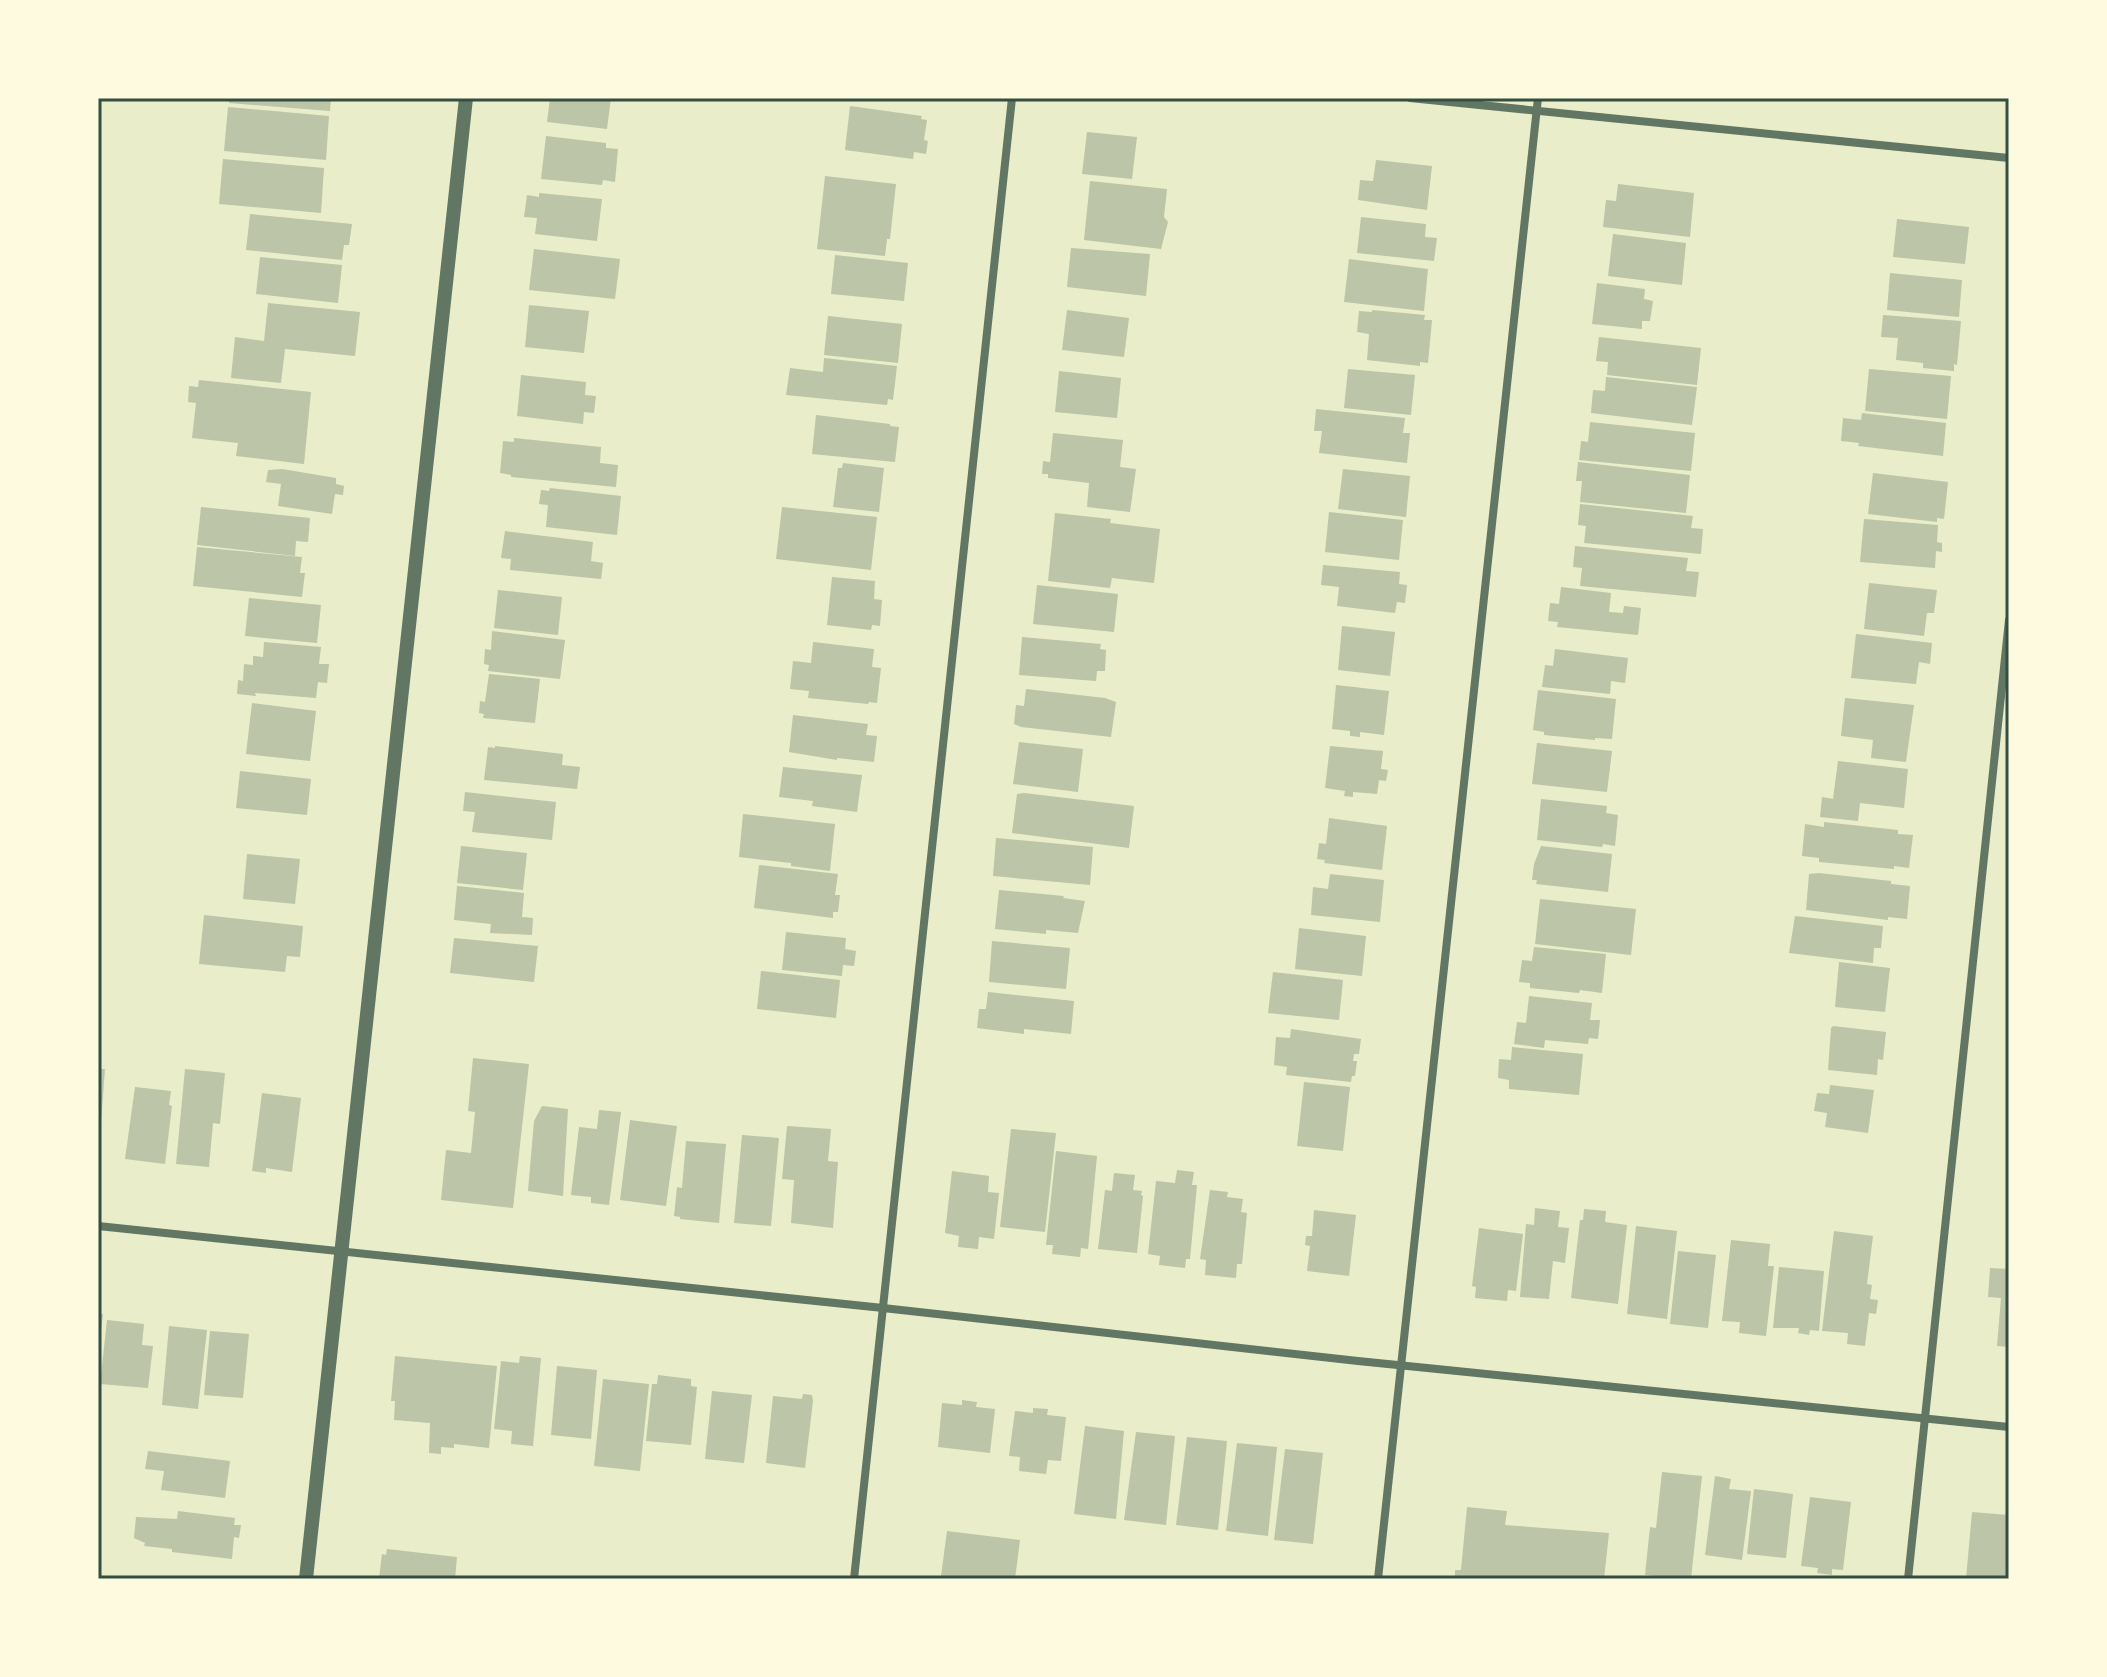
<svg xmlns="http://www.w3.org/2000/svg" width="2107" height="1677" font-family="Rubik,sans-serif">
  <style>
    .building { fill: #bcc5a7 }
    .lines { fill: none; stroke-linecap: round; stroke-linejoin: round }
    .minor { stroke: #617663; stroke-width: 8 }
    .tertiary { stroke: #617663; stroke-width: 14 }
    .neatline { fill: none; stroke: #344e41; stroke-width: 3 }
  </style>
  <rect width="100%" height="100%" fill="#e9edc9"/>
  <g class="building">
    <polygon points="229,98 331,98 330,111 229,103"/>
    <polygon points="550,98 611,98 607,129 547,122"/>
    <polygon points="850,106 922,116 921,119 927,120 924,140 928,141 926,154 914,152 913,159 845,150"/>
    <polygon points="228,107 329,116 326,160 224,151"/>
    <polygon points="1087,132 1137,137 1132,179 1082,174"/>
    <polygon points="546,136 606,143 606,148 618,149 615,182 603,180 602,185 541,179"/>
    <polygon points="223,159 324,168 321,213 219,204"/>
    <polygon points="1376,160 1432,166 1427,210 1358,200 1360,180 1373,181"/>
    <polygon points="825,176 896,184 890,239 887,239 885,256 817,249"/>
    <polygon points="1090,181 1167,189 1164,217 1168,222 1161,249 1084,240"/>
    <polygon points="1618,184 1694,193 1690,237 1603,227 1606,200 1616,201"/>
    <polygon points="539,193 602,199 597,241 535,234 537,218 524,217 527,195 539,197"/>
    <polygon points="250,214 352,224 349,245 344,245 342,260 246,250"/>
    <polygon points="1361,217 1426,224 1425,237 1437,238 1434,261 1357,253"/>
    <polygon points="1897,219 1969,227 1965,264 1893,257"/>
    <polygon points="1613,234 1686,243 1682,285 1608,276"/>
    <polygon points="1071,248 1150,254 1146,296 1067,287"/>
    <polygon points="534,249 620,259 615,299 529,290"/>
    <polygon points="835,255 908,263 904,301 831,294"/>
    <polygon points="260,257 342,265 338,303 256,294"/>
    <polygon points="1349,259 1428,269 1424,311 1344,302"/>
    <polygon points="1890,273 1962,280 1959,317 1887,310"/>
    <polygon points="1597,283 1645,289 1644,299 1653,301 1650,321 1642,321 1642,329 1592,324"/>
    <polygon points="268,303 360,312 355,356 285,349 281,383 231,378 235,337 264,341"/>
    <polygon points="529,305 589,311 584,353 525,347"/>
    <polygon points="1067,310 1129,318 1124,357 1062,350"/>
    <polygon points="1372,310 1425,315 1424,320 1432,320 1428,363 1420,362 1420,366 1367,360 1369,334 1357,332 1359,311 1372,312"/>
    <polygon points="1883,315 1961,321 1957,365 1954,364 1954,371 1923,368 1923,363 1896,360 1898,338 1881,337"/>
    <polygon points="828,316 902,324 898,363 824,355"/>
    <polygon points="1599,337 1701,348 1697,385 1607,375 1608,362 1596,361"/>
    <polygon points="824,358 897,366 893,400 888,399 887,405 786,395 790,368 823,372"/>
    <polygon points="1348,369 1415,375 1411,415 1344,408"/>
    <polygon points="1869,369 1951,376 1947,419 1865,411"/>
    <polygon points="1059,371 1121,378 1117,418 1055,412"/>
    <polygon points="521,375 586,382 585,395 596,396 594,413 584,412 583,424 517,416"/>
    <polygon points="1606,377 1697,387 1692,425 1591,413 1593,390 1605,391"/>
    <polygon points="199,380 311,392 304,464 236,456 238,443 192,438 196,403 188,402 189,386 198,387"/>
    <polygon points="1316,409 1405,418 1403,433 1410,433 1407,463 1319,453 1322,431 1314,431"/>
    <polygon points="1862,413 1946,423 1943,456 1858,446 1859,443 1841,441 1843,418 1861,420"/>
    <polygon points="816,415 890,424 890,426 899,427 895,462 812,454"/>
    <polygon points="1590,422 1695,433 1691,471 1579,460 1581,441 1588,442"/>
    <polygon points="1053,433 1123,440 1120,467 1136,469 1130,512 1087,507 1089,483 1048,478 1048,474 1042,474 1043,461 1050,462"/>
    <polygon points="514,438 601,447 600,463 618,465 616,487 511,477 511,475 500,473 503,441 514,442"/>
    <polygon points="1578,462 1690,475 1686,513 1580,502 1582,481 1576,481"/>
    <polygon points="843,463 884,468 879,512 833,507 838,468 842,468"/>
    <polygon points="282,469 336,478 336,484 344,486 343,495 335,494 332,514 278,506 281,484 266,482 268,470"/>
    <polygon points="1343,469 1410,476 1406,517 1338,509"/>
    <polygon points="1873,473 1948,482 1944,519 1937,518 1937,522 1868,514"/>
    <polygon points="550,488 621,496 617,535 546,527 548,505 539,504 541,490 549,491"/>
    <polygon points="1580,504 1693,516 1691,528 1703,529 1701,554 1584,543 1586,526 1578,525"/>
    <polygon points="201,507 310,518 308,542 296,541 295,556 197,545"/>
    <polygon points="782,507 877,517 871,570 776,559"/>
    <polygon points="1329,512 1403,520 1399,560 1325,552"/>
    <polygon points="1055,513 1111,519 1110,523 1160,529 1154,583 1112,578 1110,588 1048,581"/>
    <polygon points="1864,519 1938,525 1937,542 1942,543 1942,552 1936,551 1935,568 1860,562"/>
    <polygon points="505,531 593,542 591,561 603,563 601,579 510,570 511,559 501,558"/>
    <polygon points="1575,546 1688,558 1686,571 1699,572 1696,597 1580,586 1582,568 1573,567"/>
    <polygon points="197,547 302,557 300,573 305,573 302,597 193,586"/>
    <polygon points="1323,565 1400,572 1399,584 1407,585 1405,603 1397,602 1395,613 1337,606 1339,587 1321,585"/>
    <polygon points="832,577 875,581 874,599 882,600 880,626 872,625 871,630 827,625"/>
    <polygon points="1869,583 1937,590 1934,613 1927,613 1924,636 1864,629"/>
    <polygon points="1037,585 1118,594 1114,632 1033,624"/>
    <polygon points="1561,587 1611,593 1609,612 1623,613 1624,606 1641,608 1638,635 1557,627 1558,622 1548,621 1550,603 1559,604"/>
    <polygon points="498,590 562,597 558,635 494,628"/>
    <polygon points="249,598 321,605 317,643 245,636"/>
    <polygon points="1342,626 1395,632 1390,676 1338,670"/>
    <polygon points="492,631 565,640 560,679 488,671 489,665 484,664 485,649 491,650"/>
    <polygon points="1856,634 1932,643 1930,664 1919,662 1916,684 1851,678"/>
    <polygon points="1022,637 1101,644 1100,649 1106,650 1105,671 1097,671 1096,681 1019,675"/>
    <polygon points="264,642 321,647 319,664 329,664 327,683 318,682 316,698 255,693 256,696 237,694 238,680 243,681 244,664 253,665 253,656 263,657"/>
    <polygon points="813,642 874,649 872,667 881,668 877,703 869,702 868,704 808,698 809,691 790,689 793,661 811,663"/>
    <polygon points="1555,649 1628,658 1625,683 1611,681 1610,694 1542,687 1545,665 1553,666"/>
    <polygon points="489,674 540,679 535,723 483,718 484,714 479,713 480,701 485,702"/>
    <polygon points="1336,685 1389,691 1384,735 1360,732 1360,737 1350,736 1350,731 1332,729"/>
    <polygon points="1026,689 1105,698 1116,702 1111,737 1021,727 1014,724 1016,705 1024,706"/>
    <polygon points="1538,690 1616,699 1612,739 1595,738 1595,740 1544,735 1544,732 1533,730"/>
    <polygon points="1845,698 1914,705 1906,762 1871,758 1873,740 1841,736"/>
    <polygon points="252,703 316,711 310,761 246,754"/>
    <polygon points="793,715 868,724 866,735 877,736 874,762 837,758 837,760 789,752"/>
    <polygon points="1019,742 1083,749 1078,792 1013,784"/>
    <polygon points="1537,743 1612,751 1607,792 1532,784"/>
    <polygon points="495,746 563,754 562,765 580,767 577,789 484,780 488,747 495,748"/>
    <polygon points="1330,746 1383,751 1381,769 1388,770 1386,781 1379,780 1377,794 1353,792 1353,797 1344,796 1345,791 1325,788"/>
    <polygon points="1838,761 1908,769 1904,808 1860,803 1858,821 1820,817 1822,797 1833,799"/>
    <polygon points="783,767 862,775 857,812 812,806 813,801 779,797"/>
    <polygon points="240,771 311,779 307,815 236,808"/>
    <polygon points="465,792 556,802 552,840 472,832 475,812 463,811"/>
    <polygon points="1024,793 1134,806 1129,848 1012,833 1017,794"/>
    <polygon points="1541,799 1607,806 1606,813 1618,815 1615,846 1603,844 1602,847 1537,840"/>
    <polygon points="743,814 835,824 830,871 791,866 791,863 739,857"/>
    <polygon points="1329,818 1387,826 1382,870 1324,863 1325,860 1317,859 1319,843 1326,844"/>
    <polygon points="1824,822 1898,830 1898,834 1913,835 1909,868 1894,866 1894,869 1819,862 1819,858 1802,856 1805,824 1824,827"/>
    <polygon points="996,838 1093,847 1090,885 993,876"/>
    <polygon points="461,846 527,853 523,890 457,883"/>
    <polygon points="1541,846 1612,854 1608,892 1536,884 1537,880 1532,880 1534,864"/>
    <polygon points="247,854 300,859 295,904 243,899"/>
    <polygon points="759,865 838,874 835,895 840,895 838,912 833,912 833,918 754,908"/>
    <polygon points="1819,873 1891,881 1891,884 1910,886 1907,919 1888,917 1888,920 1806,910 1809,874"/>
    <polygon points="1330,874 1384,880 1380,922 1311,915 1313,887 1328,889"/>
    <polygon points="457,886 524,893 522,917 533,918 532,935 490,933 491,924 454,920"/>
    <polygon points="999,890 1064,896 1063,898 1085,901 1078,933 1046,930 1046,934 995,929"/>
    <polygon points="1540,899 1636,909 1631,955 1535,944"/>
    <polygon points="204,915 303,926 300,957 287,956 285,972 199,964"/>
    <polygon points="1795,916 1883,926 1881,948 1874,948 1873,963 1789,953"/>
    <polygon points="1299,928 1366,936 1362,976 1295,969"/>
    <polygon points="786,932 846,938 845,949 856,951 854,966 843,965 842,976 782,970"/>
    <polygon points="454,938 538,946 534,982 450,973"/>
    <polygon points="992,941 1070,948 1066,989 989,982"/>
    <polygon points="1534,947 1606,954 1602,993 1580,990 1579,993 1530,988 1530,983 1519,982 1522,960 1532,961"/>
    <polygon points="1839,962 1890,968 1885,1012 1835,1007"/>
    <polygon points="761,971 840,980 836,1018 757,1009"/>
    <polygon points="1273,972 1343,980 1339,1020 1268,1013"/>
    <polygon points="988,992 1074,1001 1071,1034 1024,1029 1024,1034 977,1028 979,1009 986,1009"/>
    <polygon points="1529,996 1592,1003 1590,1020 1600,1020 1598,1039 1589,1038 1588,1044 1545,1040 1544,1048 1514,1044 1517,1022 1526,1023"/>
    <polygon points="1833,1026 1886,1032 1883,1060 1878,1059 1877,1075 1828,1070 1831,1028"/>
    <polygon points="1291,1029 1361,1039 1359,1054 1354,1054 1353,1061 1357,1061 1355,1076 1352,1076 1351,1082 1286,1075 1287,1067 1274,1065 1276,1037 1290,1038"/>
    <polygon points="1512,1047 1583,1054 1579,1095 1509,1089 1509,1080 1498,1078 1499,1059 1511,1060"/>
    <polygon points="473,1058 529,1064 513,1208 441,1200 446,1150 471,1153 475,1112 468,1111"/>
    <polygon points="98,1069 105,1069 100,1136 98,1135"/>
    <polygon points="185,1069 225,1073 220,1124 213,1123 209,1167 176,1164"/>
    <polygon points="1304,1082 1350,1087 1343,1151 1297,1146"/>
    <polygon points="1830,1085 1874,1090 1868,1133 1825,1127 1827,1113 1814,1111 1817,1093 1829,1094"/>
    <polygon points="135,1087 171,1091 169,1105 172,1106 165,1164 125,1159"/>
    <polygon points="262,1093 301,1098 292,1172 266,1168 266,1173 252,1171"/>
    <polygon points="542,1106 568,1109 563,1196 528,1191 534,1121"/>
    <polygon points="599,1110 621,1112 609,1205 591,1203 591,1197 571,1195 579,1127 597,1129"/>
    <polygon points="630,1120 677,1126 666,1206 620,1200"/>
    <polygon points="787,1126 831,1129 828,1161 838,1162 833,1228 791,1223 794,1180 782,1179"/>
    <polygon points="1011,1129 1056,1133 1045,1232 1000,1227"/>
    <polygon points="742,1135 779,1138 771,1226 734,1223"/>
    <polygon points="686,1141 726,1144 719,1223 680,1219 680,1217 674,1216 677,1187 682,1188"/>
    <polygon points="1056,1151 1097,1156 1088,1249 1081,1248 1080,1257 1052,1254 1053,1245 1046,1245"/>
    <polygon points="1177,1170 1194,1172 1192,1185 1197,1185 1190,1259 1186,1259 1185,1268 1159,1265 1160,1256 1148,1254 1156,1181 1175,1183"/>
    <polygon points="952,1171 989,1176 988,1192 999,1193 994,1239 979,1237 978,1249 958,1247 959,1236 945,1233"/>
    <polygon points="1114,1173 1135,1175 1133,1190 1142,1191 1141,1195 1143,1196 1137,1253 1098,1249 1105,1190 1112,1191"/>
    <polygon points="1210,1190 1228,1192 1227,1197 1243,1199 1241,1212 1247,1213 1242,1264 1237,1264 1236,1278 1205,1275 1206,1260 1200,1259"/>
    <polygon points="1535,1208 1560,1211 1558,1227 1569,1228 1565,1263 1553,1261 1549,1299 1520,1297 1526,1224 1534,1225"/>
    <polygon points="1584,1209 1606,1211 1605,1222 1627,1225 1618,1304 1571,1298 1580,1220 1583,1220"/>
    <polygon points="1314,1210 1356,1215 1349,1276 1307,1271 1310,1246 1305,1245 1306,1236 1312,1236"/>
    <polygon points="1636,1226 1677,1231 1667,1319 1627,1314"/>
    <polygon points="1479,1228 1523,1234 1516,1291 1508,1290 1507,1301 1475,1298 1476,1287 1472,1286"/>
    <polygon points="1834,1231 1873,1236 1867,1284 1872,1285 1870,1299 1878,1300 1876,1314 1869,1313 1865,1346 1847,1344 1848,1333 1822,1331"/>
    <polygon points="1731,1240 1770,1244 1768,1266 1774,1266 1766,1336 1739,1333 1740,1322 1722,1321"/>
    <polygon points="1678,1251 1716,1255 1708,1328 1670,1324"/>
    <polygon points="1779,1267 1824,1271 1819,1331 1810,1330 1809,1335 1798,1333 1799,1328 1773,1328"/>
    <polygon points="1990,1268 2009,1269 2009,1347 1997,1346 2001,1298 1988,1297"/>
    <polygon points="98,1314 103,1314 100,1340 98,1340"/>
    <polygon points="107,1320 144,1324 142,1345 153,1346 148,1388 100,1384"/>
    <polygon points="169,1326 207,1330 198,1409 162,1405"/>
    <polygon points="210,1331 249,1334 243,1398 204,1395"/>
    <polygon points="395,1356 497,1366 489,1448 454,1444 454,1448 441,1447 441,1454 429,1453 430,1423 394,1420 395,1401 391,1401"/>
    <polygon points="520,1356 541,1358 533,1446 511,1444 512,1431 494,1429 501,1361 519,1363"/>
    <polygon points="557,1366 597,1370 591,1439 551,1435"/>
    <polygon points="658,1375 691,1379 691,1386 697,1387 691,1445 646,1441 652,1384 657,1384"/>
    <polygon points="603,1379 649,1384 640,1471 594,1466"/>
    <polygon points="712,1391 752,1395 744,1463 705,1459"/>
    <polygon points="803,1394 812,1395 813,1401 805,1468 766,1463 773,1396 802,1399"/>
    <polygon points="962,1400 977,1402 976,1407 995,1409 990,1453 938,1447 942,1403 962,1405"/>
    <polygon points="1033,1408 1048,1409 1047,1415 1066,1417 1061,1461 1048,1460 1046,1474 1019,1471 1020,1457 1009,1456 1015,1411 1033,1413"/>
    <polygon points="1085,1426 1124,1431 1116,1519 1074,1514"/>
    <polygon points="1136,1432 1175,1436 1166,1525 1124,1520"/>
    <polygon points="1187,1437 1227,1441 1218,1530 1176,1525"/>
    <polygon points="1237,1443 1277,1447 1268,1536 1226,1531"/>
    <polygon points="1285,1449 1323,1453 1313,1544 1274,1540"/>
    <polygon points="148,1451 230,1461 225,1498 161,1490 164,1471 145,1469"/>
    <polygon points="1662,1472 1702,1476 1691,1579 1645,1575 1650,1527 1656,1528"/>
    <polygon points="1715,1476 1731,1479 1729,1489 1751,1491 1742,1560 1705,1555"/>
    <polygon points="1754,1489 1793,1494 1786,1558 1747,1554"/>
    <polygon points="1810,1497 1851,1502 1843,1570 1832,1569 1832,1575 1817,1573 1818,1568 1801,1566"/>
    <polygon points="1467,1507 1507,1511 1505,1525 1609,1533 1604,1579 1455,1579 1455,1570 1461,1570"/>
    <polygon points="178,1511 235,1518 234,1525 241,1525 239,1538 234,1537 232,1559 172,1552 172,1549 144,1546 145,1543 134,1538 136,1517 177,1519"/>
    <polygon points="1972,1512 2009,1515 2009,1579 1966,1579"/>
    <polygon points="947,1531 1020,1540 1015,1579 961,1579 941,1576"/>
    <polygon points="387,1549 457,1557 455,1579 379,1579 382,1554 386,1555"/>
  </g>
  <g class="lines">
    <g class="minor">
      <polyline points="1410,98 2009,158"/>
      <polyline points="98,1226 883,1308 1358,1361 2009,1427"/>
      <polyline points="854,1579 1012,98"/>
      <polyline points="1378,1579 1538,98"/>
      <polyline points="1908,1579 2009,620"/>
    </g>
    <polyline class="tertiary" points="306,1579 466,98"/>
  </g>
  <rect width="2107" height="1677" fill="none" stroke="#fefae0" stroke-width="200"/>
  <rect x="100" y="100" width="1907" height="1477" class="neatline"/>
</svg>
